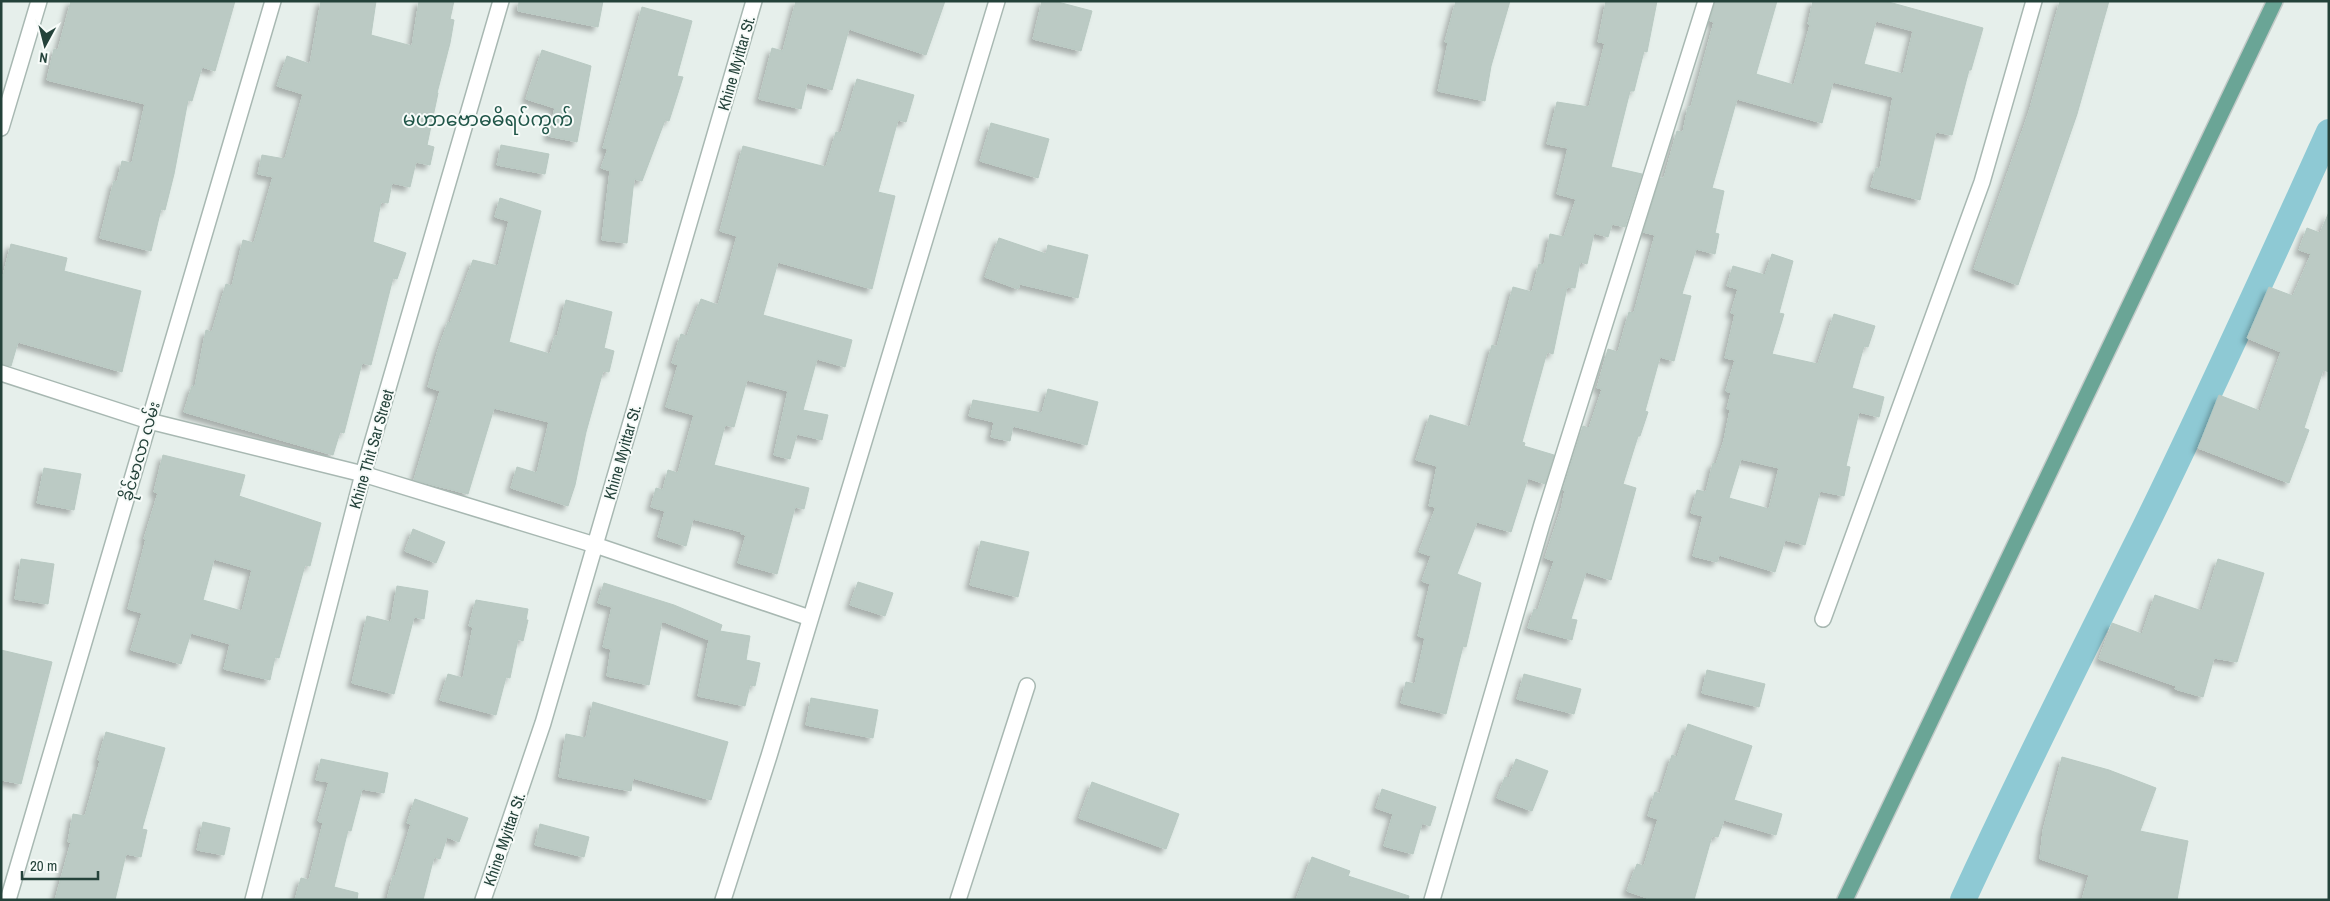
<svg xmlns="http://www.w3.org/2000/svg" width="2330" height="901" font-family="'Archivo Narrow','Noto Sans Myanmar',sans-serif">
  <style>
    .lines { fill: none; stroke-linecap: round; stroke-linejoin: round }
    .canal { stroke: #8ec9d4; stroke-width: 26 }
    .building { fill: #bbcac4; stroke: #b8c9c2; fill-rule: evenodd; filter: url(#shadow) }
    .minor-casing { stroke: #a8b8b2; stroke-width: 18 }
    .primary-casing { stroke: #c2cac8; stroke-width: 18 }
    .minor { stroke: #fff; stroke-width: 15 }
    .primary { stroke: #6aa596; stroke-width: 15 }
    .labels { text-anchor: middle; stroke-width: 4; stroke-linejoin: round; paint-order: stroke }
    .street-label { font-size: 16px; fill: #24423a; stroke: #f7fbf9 }
    .quarter-label { font-size: 19px; fill: #1f5548; stroke: #f7fbf9 }
  </style>
  <defs>
    <filter id="shadow"><feDropShadow dx="-4.5" dy="4.5" stdDeviation="2.5" flood-color="#0004"/></filter>
  </defs>
  <rect width="100%" height="100%" fill="#e6efeb"/>
  <g class="lines">
    <path class="canal" d="M1963 900C2021 774 2083 651 2145 527 2209 397 2269 264 2329 132"/>
  </g>
  <g class="building">
    <polygon points="71,1 235,1 215,71 202,67 192,101 188,100 174,174 165,210 161,209 151,251 100,238 114,181 117,182 122,161 132,163 145,104 47,80 54,49 58,50"/>
    <polygon points="321,1 376,1 371,35 412,46 419,1 454,1 450,19 454,20 450,43 437,93 438,93 427,145 434,147 430,165 416,162 410,187 392,183 388,203 381,202 373,242 406,253 397,279 393,278 371,365 362,363 344,433 340,432 333,455 184,412 192,386 195,387 206,330 212,332 226,284 232,286 243,240 254,243 273,177 258,174 262,155 285,159 303,94 277,86 287,56 310,64"/>
    <polygon points="519,1 603,1 598,27 518,11"/>
    <polygon points="796,1 945,1 926,55 849,29 832,90 807,83 801,109 759,99 772,48 783,51"/>
    <polygon points="1042,1 1054,1 1092,11 1081,51 1033,39"/>
    <polygon points="1456,1 1510,1 1491,66 1485,101 1438,91 1448,43 1445,42"/>
    <polygon points="1606,1 1657,1 1647,52 1644,51 1634,91 1630,91 1611,167 1642,174 1625,227 1612,224 1608,237 1594,233 1587,264 1580,262 1575,288 1567,287 1553,354 1547,352 1522,442 1525,443 1524,446 1554,455 1545,484 1528,478 1511,532 1477,522 1457,574 1481,583 1466,647 1463,646 1446,714 1401,703 1406,682 1415,684 1425,638 1418,636 1430,584 1422,581 1431,556 1419,552 1436,507 1429,506 1437,466 1416,460 1430,415 1470,427 1492,345 1497,347 1513,287 1532,292 1539,264 1544,265 1550,234 1564,237 1576,199 1557,194 1568,148 1547,144 1557,102 1589,107 1605,43 1598,42"/>
    <path d="M1715 1H1777L1756 74 1794 85 1810 25 1808 24 1813 1H1885L1983 28 1971 70H1969L1952 135 1936 132 1920 200 1871 187 1876 168 1880 169 1893 97 1833 82 1822 123 1737 99 1712 188 1724 191 1715 233 1719 234 1715 254 1696 249 1682 294 1691 296 1674 361 1660 357 1645 411 1648 412 1640 436H1638L1623 484 1636 488 1611 580 1586 572 1571 619 1577 620 1572 640 1528 628 1534 609 1538 610 1554 561 1545 558 1562 506 1565 490H1563L1583 426 1589 428 1602 389 1597 388 1608 349 1618 352 1629 312 1634 313 1655 235 1643 232 1660 178H1664L1677 131 1683 132 1688 107H1691L1714 22 1710 21ZM1876 21 1913 31 1903 74 1864 64Z"/>
    <polygon points="2060,1 2109,1 2077,114 2018,285 1974,269 2029,112"/>
    <polygon points="642,7 692,21 677,76 683,77 669,121 665,120 642,181 634,179 627,243 602,240 610,171 601,168 608,149 603,148"/>
    <polygon points="542,50 591,66 577,142 548,136 555,108 526,99"/>
    <polygon points="857,79 914,95 906,122 898,120 878,192 895,196 872,289 778,262 763,315 852,340 845,367 817,359 803,410 828,415 822,440 797,434 790,459 774,455 788,391 747,380 734,427 725,425 714,465 809,488 804,509 795,507 777,574 738,563 746,535 741,534 742,532 693,519 686,546 658,537 665,511 651,507 656,488 663,490 668,470 678,473 694,415 666,407 678,365 672,363 681,334 687,336 701,299 718,305 737,236 720,231 743,146 826,167 836,132 841,133"/>
    <polygon points="991,123 1049,139 1038,178 980,161"/>
    <polygon points="501,145 549,154 545,174 497,165"/>
    <polygon points="500,198 541,211 509,342 550,354 555,336 557,337 566,300 612,312 604,348 614,351 609,372 603,371 586,432 575,485 568,506 511,488 517,467 537,473 549,422 494,408 468,494 414,480 440,391 428,387 438,350 448,322 450,323 473,260 498,266 509,221 495,217"/>
    <polygon points="2329,212 2329,372 2323,370 2304,428 2309,430 2289,483 2198,448 2219,395 2260,411 2281,352 2247,338 2269,287 2293,296 2311,254 2299,250 2307,228 2320,233"/>
    <polygon points="999,238 1046,254 1048,245 1088,255 1078,298 1020,284 1018,289 985,277"/>
    <polygon points="11,244 67,258 64,271 141,291 122,372 18,342 11,366 1,364 1,284"/>
    <path d="M1772 254 1793 261 1779 313 1784 314 1772 354 1818 364 1834 314 1875 326 1868 347 1864 346 1852 388 1884 397 1879 417 1859 412 1846 466 1850 467 1844 496 1820 491 1805 545 1785 540 1775 572 1719 555 1717 562 1693 556 1703 516 1691 513 1697 490 1706 492 1713 463 1716 464 1724 440 1730 410 1727 409 1731 393 1726 391 1735 360 1725 358 1735 314 1731 313 1738 289 1727 286 1733 266 1765 275ZM1741 459 1779 468 1769 509 1729 498Z"/>
    <polygon points="1048,389 1098,402 1087,445 1013,426 1010,441 991,437 994,422 969,416 973,400 1042,413"/>
    <path d="M163 455 245 475 239 496 321 523 310 566 305 565 279 658 275 657 270 680 224 669 230 644 191 633 181 664 131 650 142 613 128 609 146 539H144L158 493 154 492ZM214 559 252 570 242 611 203 600Z"/>
    <polygon points="44,468 81,474 74,510 37,503"/>
    <polygon points="413,529 445,542 436,563 405,551"/>
    <polygon points="981,541 1029,552 1018,597 970,585"/>
    <polygon points="21,559 54,564 48,604 15,599"/>
    <polygon points="2218,559 2264,573 2237,662 2214,658 2203,697 2175,689 2176,686 2099,659 2112,623 2142,634 2155,595 2202,611"/>
    <polygon points="858,582 893,593 885,616 850,605"/>
    <polygon points="604,583 674,605 722,625 720,631 750,636 746,660 760,663 755,686 750,685 745,706 698,696 709,640 662,621 649,685 607,676 611,649 603,647 612,607 598,603"/>
    <polygon points="397,586 428,591 424,619 414,617 394,694 352,683 367,616 391,622"/>
    <polygon points="476,600 528,609 526,620 528,620 523,641 518,639 510,678 506,677 496,715 440,700 448,674 463,678 473,627 469,626"/>
    <polygon points="1,650 52,662 21,784 1,780"/>
    <polygon points="1707,670 1765,684 1759,707 1702,693"/>
    <polygon points="1524,674 1581,689 1574,714 1517,699"/>
    <polygon points="811,698 878,710 873,738 806,725"/>
    <polygon points="593,702 728,742 711,800 633,778 631,791 559,777 566,734 586,738"/>
    <polygon points="1688,724 1752,746 1734,800 1782,814 1776,835 1724,820 1718,837 1712,836 1694,900 1653,900 1627,891 1637,864 1644,866 1658,819 1648,816 1655,792 1660,794 1672,755 1677,757"/>
    <polygon points="106,732 165,748 142,829 147,830 141,857 126,854 115,900 55,900 71,842 68,842 73,814 85,816 100,761 98,760"/>
    <polygon points="2062,757 2109,770 2156,788 2140,831 2188,841 2177,900 2082,900 2089,875 2040,859 2043,831"/>
    <polygon points="321,759 388,773 384,793 362,789 351,831 348,830 334,887 358,893 357,900 295,900 301,878 309,880 323,823 318,821 329,782 316,780"/>
    <polygon points="1516,759 1548,771 1532,811 1497,798 1505,777 1509,778"/>
    <polygon points="1092,782 1179,814 1166,849 1079,818"/>
    <polygon points="1382,789 1436,807 1430,826 1422,823 1413,854 1384,846 1393,814 1376,808"/>
    <polygon points="415,799 468,818 459,842 447,837 440,859 434,857 423,900 387,900 393,876 395,877 411,824 407,823"/>
    <polygon points="203,822 230,828 224,855 197,850"/>
    <polygon points="540,824 589,837 584,857 535,845"/>
    <polygon points="1312,857 1350,871 1348,876 1409,896 1408,900 1296,900"/>
  </g>
  <g class="lines">
    <g class="minor-casing">
      <g id="minor">
        <polyline points="1,128 39,1"/>
        <polyline points="1,373 149,421 363,474 595,545 810,618"/>
        <polyline points="1823,619 1982,182 2034,1"/>
        <polyline points="8,900 273,1"/>
        <polyline points="253,900 363,474 501,1"/>
        <polyline points="483,900 543,723 754,1"/>
        <polyline points="723,900 769,756 997,1"/>
        <polyline points="958,900 1027,686"/>
        <polyline points="1432,900 1542,524 1706,1"/>
      </g>
    </g>
    <g class="primary-casing">
      <polyline id="primary" points="1845,900 2275,1"/>
    </g>
    <use href="#minor" class="minor"/>
    <use href="#primary" class="primary"/>
  </g>
  <g class="labels">
    <g class="street-label">
      <text transform="translate(736 63) rotate(-74)" y="6">Khine Myittar St.</text>
      <text transform="translate(371 449) rotate(-74)" y="6">Khine Thit Sar Street</text>
      <text transform="translate(140 451) rotate(-74)" y="6">ခိုင်မာလာ လမ်း</text>
      <text transform="translate(622 452) rotate(-74)" y="6">Khine Myittar St.</text>
      <text transform="translate(504 839) rotate(-71)" y="6">Khine Myittar St.</text>
    </g>
    <g class="quarter-label">
      <text x="488" y="126">မဟာဗောဓဓိရပ်ကွက်</text>
    </g>
  </g>
  <rect width="2330" height="901" fill="none" stroke="#24423a" stroke-width="5"/>
  <g transform="translate(45 45) rotate(187)" stroke="#f7fbf9" stroke-width="4" paint-order="stroke">
  <path d="M0-4L9 19L0 12L-9 19Z" fill="#24423a"/>
  <text y="-8" font-size="14" font-weight="bold" text-anchor="middle" fill="#24423a">N</text>
  </g>
  <path d="M22 871v8h76v-8" fill="none" stroke="#24423a" stroke-width="2.5"/>
  <text x="30" y="871" font-size="15" fill="#24423a" stroke="#f7fbf9" stroke-width="4" paint-order="stroke">20 m</text>
</svg>
